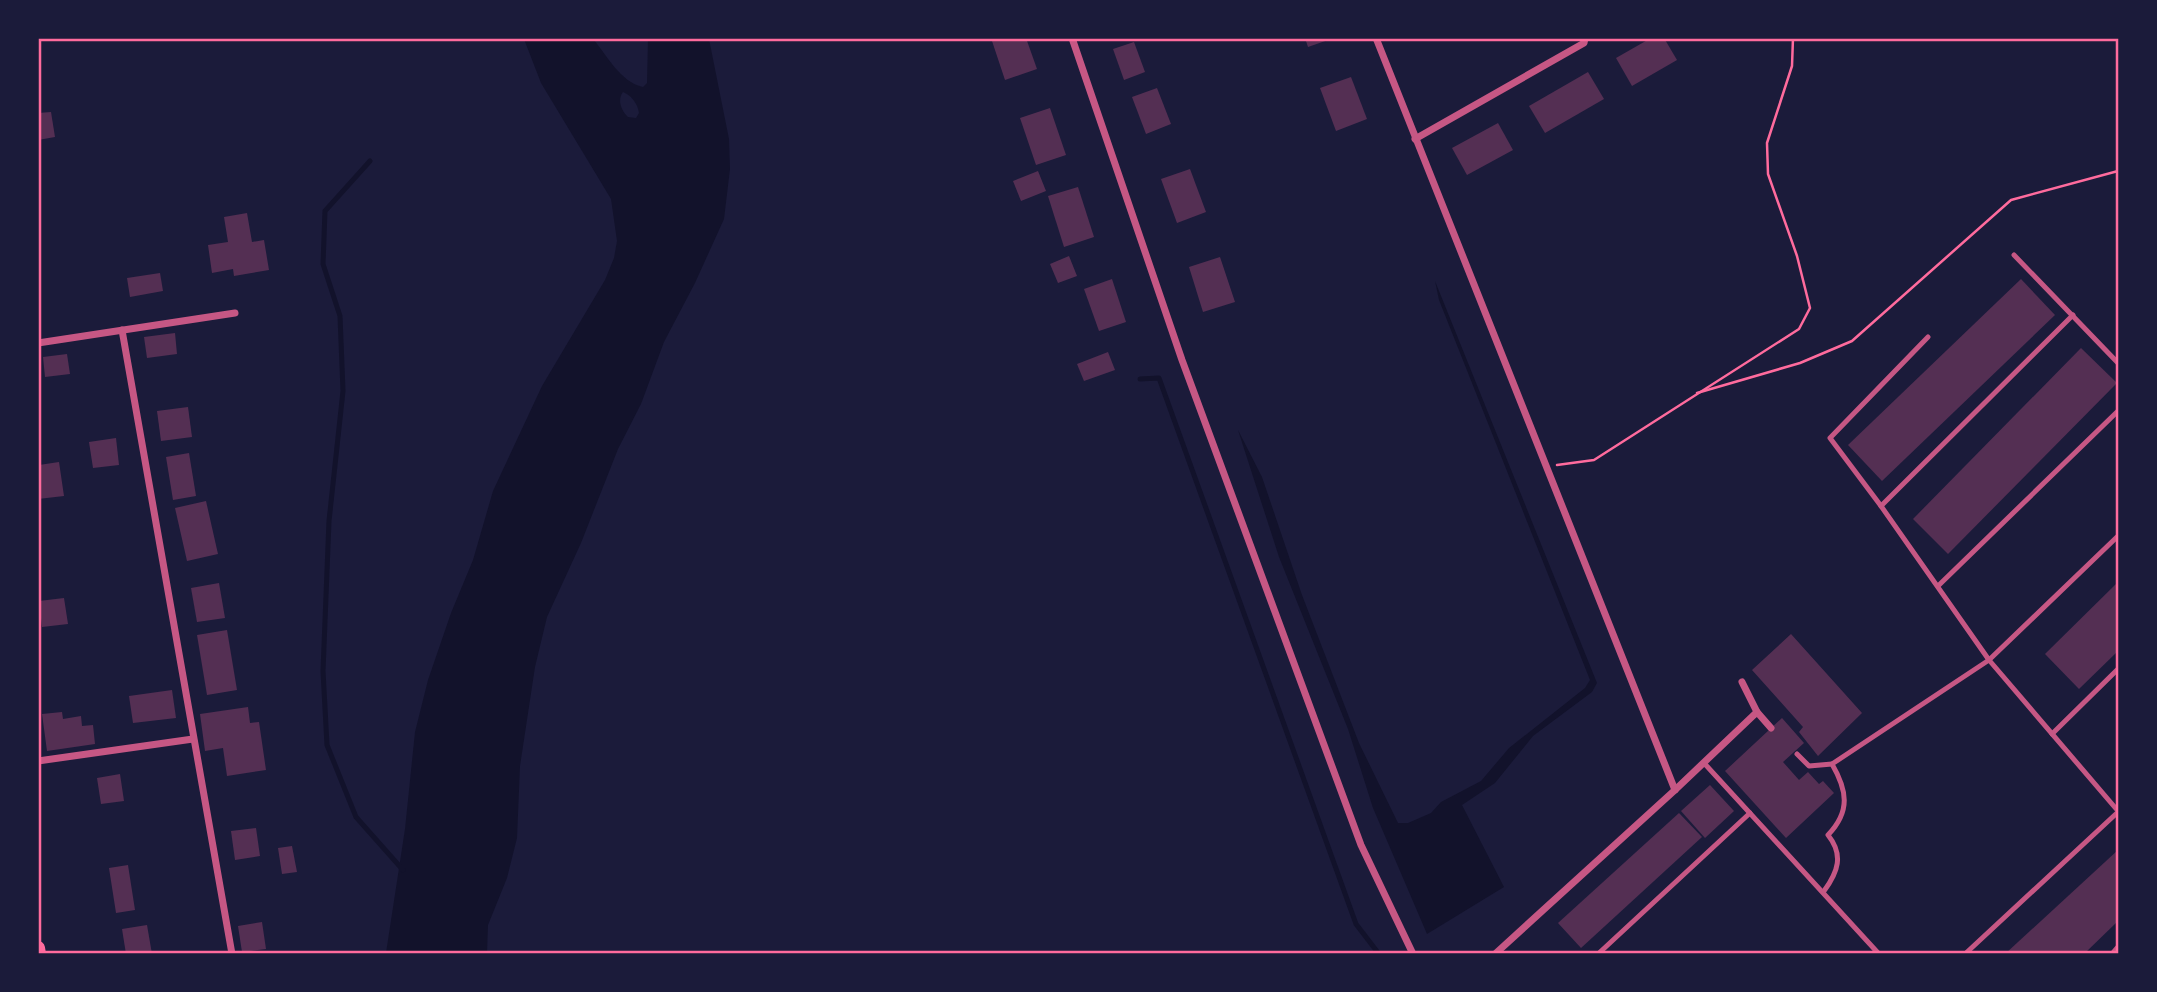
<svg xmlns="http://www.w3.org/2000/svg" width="2157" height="992" font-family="'Times New Roman',serif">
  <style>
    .water { fill: #12122b; fill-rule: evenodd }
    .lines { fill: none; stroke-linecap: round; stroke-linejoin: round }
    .stream { stroke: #12122b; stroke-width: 5 }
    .building { fill: #542f53 }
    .path { stroke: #ff6b9d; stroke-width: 2.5 }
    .service { stroke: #c65784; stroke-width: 5 }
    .minor { stroke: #c65784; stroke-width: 7 }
    .secondary { stroke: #ff6b9d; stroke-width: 14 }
    .neatline { fill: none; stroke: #ff6b9d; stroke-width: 2.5 }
  </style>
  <rect width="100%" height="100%" fill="#1b1b3a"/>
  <g class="water">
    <path d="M524 39H593C607 55 620 82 643 87L647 83 648 39H709L729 139 730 169 724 219 695 283 664 342 641 404 618 449 581 543 547 617 535 667 520 766 517 838 507 878 488 925 487 953H386L405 829 415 732 428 680 451 613 473 560 493 491 542 386 605 280 614 258 617 241 611 199 541 83ZM623 92C631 95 638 104 639 113L636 118 628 117C621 110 617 100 623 92Z"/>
    <polygon points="1435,281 1597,683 1592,692 1533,736 1495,783 1462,805 1504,887 1427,934 1373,808 1348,729 1279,557 1238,430 1262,477 1302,595 1359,743 1398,823 1408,823 1431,813 1441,802 1481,781 1509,748 1585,688 1590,680 1439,300"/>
  </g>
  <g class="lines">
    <g class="stream">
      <polyline points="370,161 325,211 323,264 340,316 343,391 329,521 323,671 327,745 356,817 403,870"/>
      <polyline points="1140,379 1159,378 1356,924 1379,954"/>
    </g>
  </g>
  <g class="building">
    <polygon points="991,38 1026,38 1037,69 1005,80"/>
    <polygon points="1305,38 1331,38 1331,39 1308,47"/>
    <polygon points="1651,38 1664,38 1677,60 1632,86 1616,58"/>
    <polygon points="1134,42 1145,72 1124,80 1113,49"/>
    <polygon points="1588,72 1604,99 1545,133 1529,106"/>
    <polygon points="1351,77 1367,119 1336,131 1320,88"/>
    <polygon points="1157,88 1171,124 1146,134 1132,97"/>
    <polygon points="1050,108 1066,155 1036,165 1020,118"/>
    <polygon points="51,112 55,137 38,140 38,113"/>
    <polygon points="1498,123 1513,150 1467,175 1452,148"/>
    <polygon points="1190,169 1206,212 1177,223 1161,179"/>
    <polygon points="1038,171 1046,191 1021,201 1013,181"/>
    <polygon points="1078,187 1094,237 1064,247 1048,196"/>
    <polygon points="247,213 252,242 264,240 269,270 234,276 233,269 212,273 208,245 228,242 224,217"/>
    <polygon points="1069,256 1077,276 1058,283 1050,264"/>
    <polygon points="1220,257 1235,302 1203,312 1189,267"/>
    <polygon points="160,273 163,291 130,297 127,278"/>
    <polygon points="1112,279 1126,322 1099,331 1084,289"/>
    <polygon points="2021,279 2055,315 1882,481 1848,445"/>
    <polygon points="175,333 177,354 147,358 144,337"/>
    <polygon points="2081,348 2117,383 1948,554 1913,519"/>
    <polygon points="1108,352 1115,370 1084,381 1077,364"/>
    <polygon points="67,354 70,374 45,377 43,357"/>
    <polygon points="188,407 192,437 161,441 157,411"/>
    <polygon points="116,438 119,465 93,468 89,442"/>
    <polygon points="189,453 196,496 173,500 166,457"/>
    <polygon points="59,462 64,496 38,499 38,478 41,477 39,465"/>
    <polygon points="206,501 218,554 187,561 175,508"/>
    <polygon points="2118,582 2118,651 2079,689 2045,654"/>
    <polygon points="219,583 225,618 197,622 191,588"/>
    <polygon points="64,598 68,624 42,627 39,601"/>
    <polygon points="227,630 237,690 207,695 197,635"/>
    <polygon points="1791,634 1862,713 1818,756 1799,732 1803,727 1752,670"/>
    <polygon points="172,690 176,718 133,723 129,696"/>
    <polygon points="248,707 250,723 259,722 266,770 227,776 223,748 205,751 200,714"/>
    <polygon points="62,712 63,719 81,716 82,726 93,725 95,744 47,751 42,714"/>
    <polygon points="1782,718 1804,743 1783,762 1799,780 1808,772 1819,784 1823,781 1834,793 1786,838 1725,771"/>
    <polygon points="120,774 124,801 101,804 97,778"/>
    <polygon points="1710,785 1734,811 1705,838 1681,811"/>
    <polygon points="1679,813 1702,837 1581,948 1558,923"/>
    <polygon points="256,828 260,856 235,860 231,831"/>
    <polygon points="292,846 297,872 282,874 278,848"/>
    <polygon points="2118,850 2118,921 2084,954 2005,954"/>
    <polygon points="128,865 135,910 116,913 109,868"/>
    <polygon points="262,922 266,949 242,952 238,926"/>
    <polygon points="147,925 152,954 126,954 122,929"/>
  </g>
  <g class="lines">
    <g class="path">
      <polyline points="1697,393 1800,363 1852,341 2011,200 2118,171"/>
      <polyline points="1557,465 1594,460 1799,329 1810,308 1797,256 1768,174 1767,143 1792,66 1793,38"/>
    </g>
    <g class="service">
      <polyline points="2014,255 2118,363"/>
      <polyline points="1881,506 2073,315"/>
      <polyline points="2118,536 1989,660 2118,811"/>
      <polyline points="1938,586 2118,411"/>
      <polyline points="2052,734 2118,669"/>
      <polyline points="1797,754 1809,766 1832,764"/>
      <polyline points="1704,763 1879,954"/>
      <path d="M1824 891C1838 872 1844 855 1828 835 1851 811 1847 790 1832 764L1989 660 1881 506 1830 438 1928 337"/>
      <polyline points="1598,954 1750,813"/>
      <polyline points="1965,954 2118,812"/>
      <polyline points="2112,954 2118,947"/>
    </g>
    <g class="minor">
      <polyline points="1072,38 1182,360 1361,845 1413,954"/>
      <polyline points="1376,38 1675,790"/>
      <polyline points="1415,139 1584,43 1585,38"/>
      <polyline points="122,330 232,954"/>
      <polyline points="38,343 235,313"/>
      <polyline points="1742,682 1757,712"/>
      <polyline points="38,761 193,739"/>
      <polyline points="1495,954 1675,790 1757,712 1771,728"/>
    </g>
    <polyline class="secondary" points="38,948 39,954"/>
  </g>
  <rect width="2157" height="992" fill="none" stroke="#1b1b3a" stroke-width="80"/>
  <rect x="40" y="40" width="2077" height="912" class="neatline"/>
</svg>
